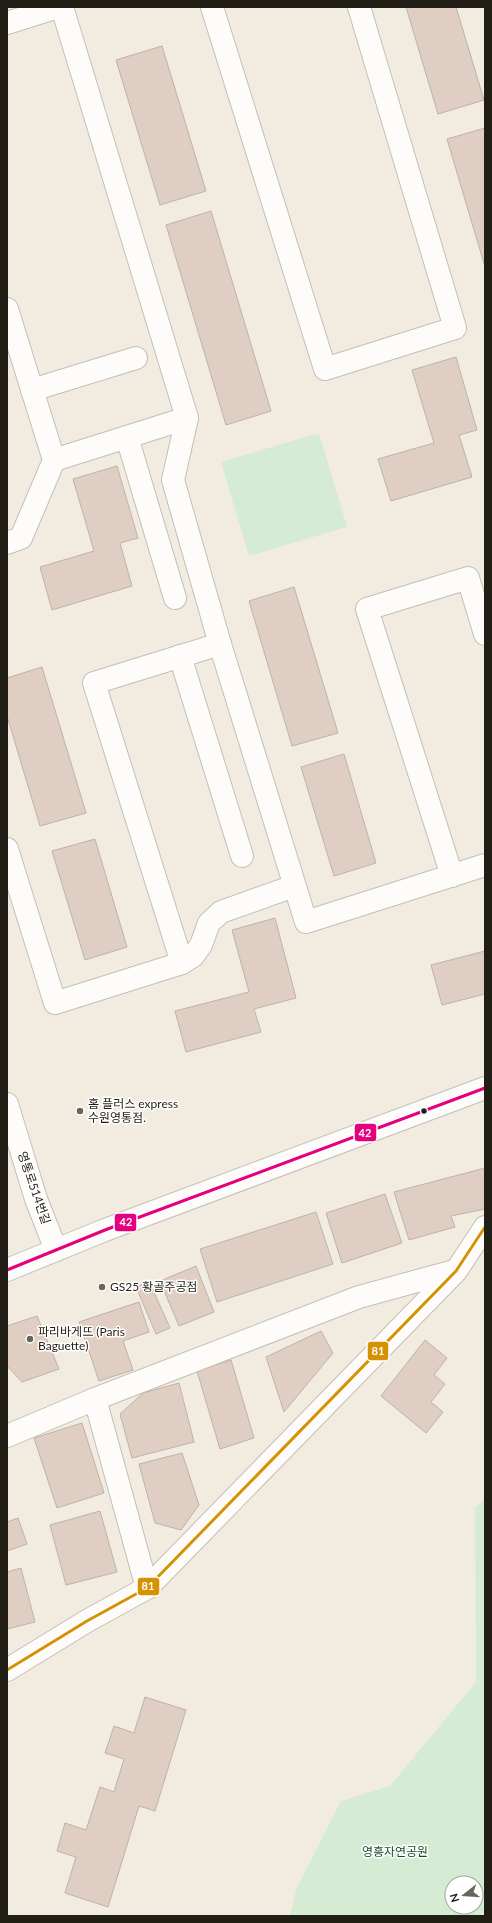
<svg xmlns="http://www.w3.org/2000/svg" width="492" height="1923" font-family="Lato,'Noto Sans KR',sans-serif">
  <style>
    .green { fill: #d5ebd3; fill-rule: evenodd }
    .building { fill: #e1cec2; stroke: #bbb3ac }
    .lines { fill: none; stroke-linecap: round; stroke-linejoin: round }
    .minor-casing { stroke: #c4bfb5; stroke-width: 24 }
    .minor { stroke: #fdfcfa; stroke-width: 22 }
    .bus-1-casing { stroke: #fff; stroke-width: 6 }
    .bus-2-casing { stroke: #fff; stroke-width: 6 }
    .bus-1 { stroke: #e5007d; stroke-width: 3 }
    .bus-2 { stroke: #d79203; stroke-width: 3 }
    .poi-dot { fill: #6a665c; stroke: #fff; stroke-width: 1.5 }
    .bus-dot { fill: #211e15; stroke: #fff; stroke-width: 1.5 }
    .labels { text-anchor: middle; stroke-width: 3; stroke-linejoin: round; paint-order: stroke }
    .poi-label { font-size: 12px; fill: #211e15; stroke: #fff; text-anchor: start }
    .street-label { font-size: 12px; fill: #211e15; stroke: #fff }
    .park-label { font-size: 12px; fill: #144d2a; stroke: #fff }
    .line-badge { stroke: #fff; stroke-width: 1.5 }
    .badge-label { font-size: 11px; text-anchor: middle; font-weight: bold; fill: #fff }
  </style>
  <rect width="100%" height="100%" fill="#f2ece0"/>
  <g class="green">
    <polygon points="319,433 347,527 249,556 221,462"/>
    <path d="M485 1499V1916H290L296 1890 341 1801 390 1786 476 1682 475 1508ZM452 1883H476V1907H452Z"/>
  </g>
  <g class="building">
    <polygon points="406,7 456,7 484,100 438,114"/>
    <polygon points="162,46 206,191 160,205 116,60"/>
    <polygon points="485,128 485,267 447,139"/>
    <polygon points="211,211 271,411 226,425 166,225"/>
    <polygon points="456,357 477,430 459,435 472,477 391,501 378,459 434,443 412,370"/>
    <polygon points="117,466 138,538 120,543 132,586 52,610 40,567 94,551 73,479"/>
    <polygon points="294,587 338,733 292,746 249,601"/>
    <polygon points="42,667 86,813 40,826 7,716 7,678"/>
    <polygon points="344,754 376,863 334,876 301,767"/>
    <polygon points="95,839 127,947 85,960 52,851"/>
    <polygon points="275,918 296,998 254,1009 261,1032 186,1052 175,1011 249,992 232,930"/>
    <polygon points="485,951 485,994 442,1005 431,965"/>
    <polygon points="485,1168 485,1209 451,1216 455,1227 409,1240 394,1192"/>
    <polygon points="385,1194 402,1243 342,1263 326,1213"/>
    <polygon points="316,1212 333,1264 217,1302 200,1249"/>
    <polygon points="196,1266 214,1312 179,1326 160,1281"/>
    <polygon points="149,1281 170,1328 156,1334 136,1287"/>
    <polygon points="139,1302 149,1332 123,1341 133,1370 99,1381 79,1322"/>
    <polygon points="37,1316 59,1369 22,1382 7,1366 7,1326"/>
    <polygon points="321,1331 333,1353 284,1412 266,1357"/>
    <polygon points="425,1340 447,1358 434,1375 445,1384 431,1402 443,1412 426,1433 381,1396"/>
    <polygon points="231,1360 254,1438 220,1449 197,1371"/>
    <polygon points="179,1383 194,1442 132,1458 120,1414 143,1393"/>
    <polygon points="82,1423 104,1493 57,1508 34,1438"/>
    <polygon points="182,1453 199,1505 181,1530 155,1523 139,1464"/>
    <polygon points="100,1511 117,1572 66,1585 50,1525"/>
    <polygon points="18,1518 27,1544 7,1551 7,1522"/>
    <polygon points="21,1568 35,1622 7,1629 7,1572"/>
    <polygon points="145,1697 186,1710 155,1811 139,1806 108,1907 65,1893 76,1857 57,1851 65,1823 86,1830 100,1787 114,1792 124,1759 105,1753 114,1726 134,1733"/>
  </g>
  <g class="lines">
    <g class="minor-casing">
      <g id="minor">
        <polyline points="62,7 187,418 173,480 220,644 306,922 485,865"/>
        <polyline points="212,7 325,369 455,328 359,7"/>
        <polyline points="7,23 58,7"/>
        <polyline points="7,309 54,460"/>
        <polyline points="32,390 136,358"/>
        <polyline points="127,437 175,598"/>
        <polyline points="7,543 21,538 54,460 187,418"/>
        <polyline points="180,656 242,856"/>
        <polyline points="7,849 55,1003 182,963 193,956 201,945 209,923 221,912 294,886"/>
        <polyline points="452,876 367,609 468,578 485,634"/>
        <polyline points="182,963 94,683 220,644"/>
        <polyline points="7,1104 36,1199 56,1250"/>
        <polyline points="7,1270 105,1230 485,1088"/>
        <polyline points="95,1399 147,1588"/>
        <polyline points="7,1436 95,1399 359,1297 454,1271"/>
        <polyline points="7,1670 87,1621 147,1588 456,1271 485,1227"/>
      </g>
    </g>
    <use href="#minor" class="minor"/>
    <g class="bus-1-casing">
      <polyline id="bus-1" points="7,1270 105,1230 485,1088"/>
    </g>
    <g class="bus-2-casing">
      <polyline id="bus-2" points="7,1670 87,1621 147,1588 456,1271 485,1227"/>
    </g>
    <use href="#bus-1" class="bus-1"/>
    <use href="#bus-2" class="bus-2"/>
  </g>
  <g class="poi-dot">
    <circle cx="80" cy="1111" r="4"/>
    <circle cx="102" cy="1287" r="4"/>
    <circle cx="30" cy="1339" r="4"/>
  </g>
  <circle class="bus-dot" cx="424" cy="1111" r="3.5"/>
  <g class="labels">
    <g class="poi-label">
      <text x="88" y="1108">홈 플러스 express<tspan x="88" dy="14">수원영통점.</tspan></text>
      <text x="110" y="1291">GS25 황골주공점</text>
      <text x="38" y="1336">파리바게뜨 (Paris<tspan x="38" dy="14">Baguette)</tspan></text>
    </g>
    <g class="street-label">
      <text transform="translate(34 1188) rotate(71)" y="4">영통로514번길</text>
    </g>
    <g class="park-label">
      <text x="395" y="1856">영흥자연공원</text>
    </g>
  </g>
  <g class="line-badge">
    <rect x="354" y="1123" width="23" height="19" rx="4" fill="#e5007d"/>
    <rect x="114" y="1213" width="23" height="19" rx="4" fill="#e5007d"/>
    <rect x="367" y="1341" width="22" height="20" rx="4" fill="#d79203"/>
    <rect x="137" y="1577" width="23" height="19" rx="4" fill="#d79203"/>
  </g>
  <g class="badge-label">
    <text x="365" y="1137">42</text>
    <text x="126" y="1226">42</text>
    <text x="378" y="1355">81</text>
    <text x="148" y="1590">81</text>
  </g>
  <rect width="492" height="1923" fill="none" stroke="#211e15" stroke-width="16"/>
  <g transform="translate(464 1895) rotate(253)"><circle r="19" fill="#ffffff" stroke="#a6a5a1"/>
  <path d="M0-3L7 15L0 10L-7 15Z" fill="#6a665c"/>
  <text y="-6" font-size="11" font-weight="bold" text-anchor="middle" fill="#211e15">N</text>
  </g>
</svg>
